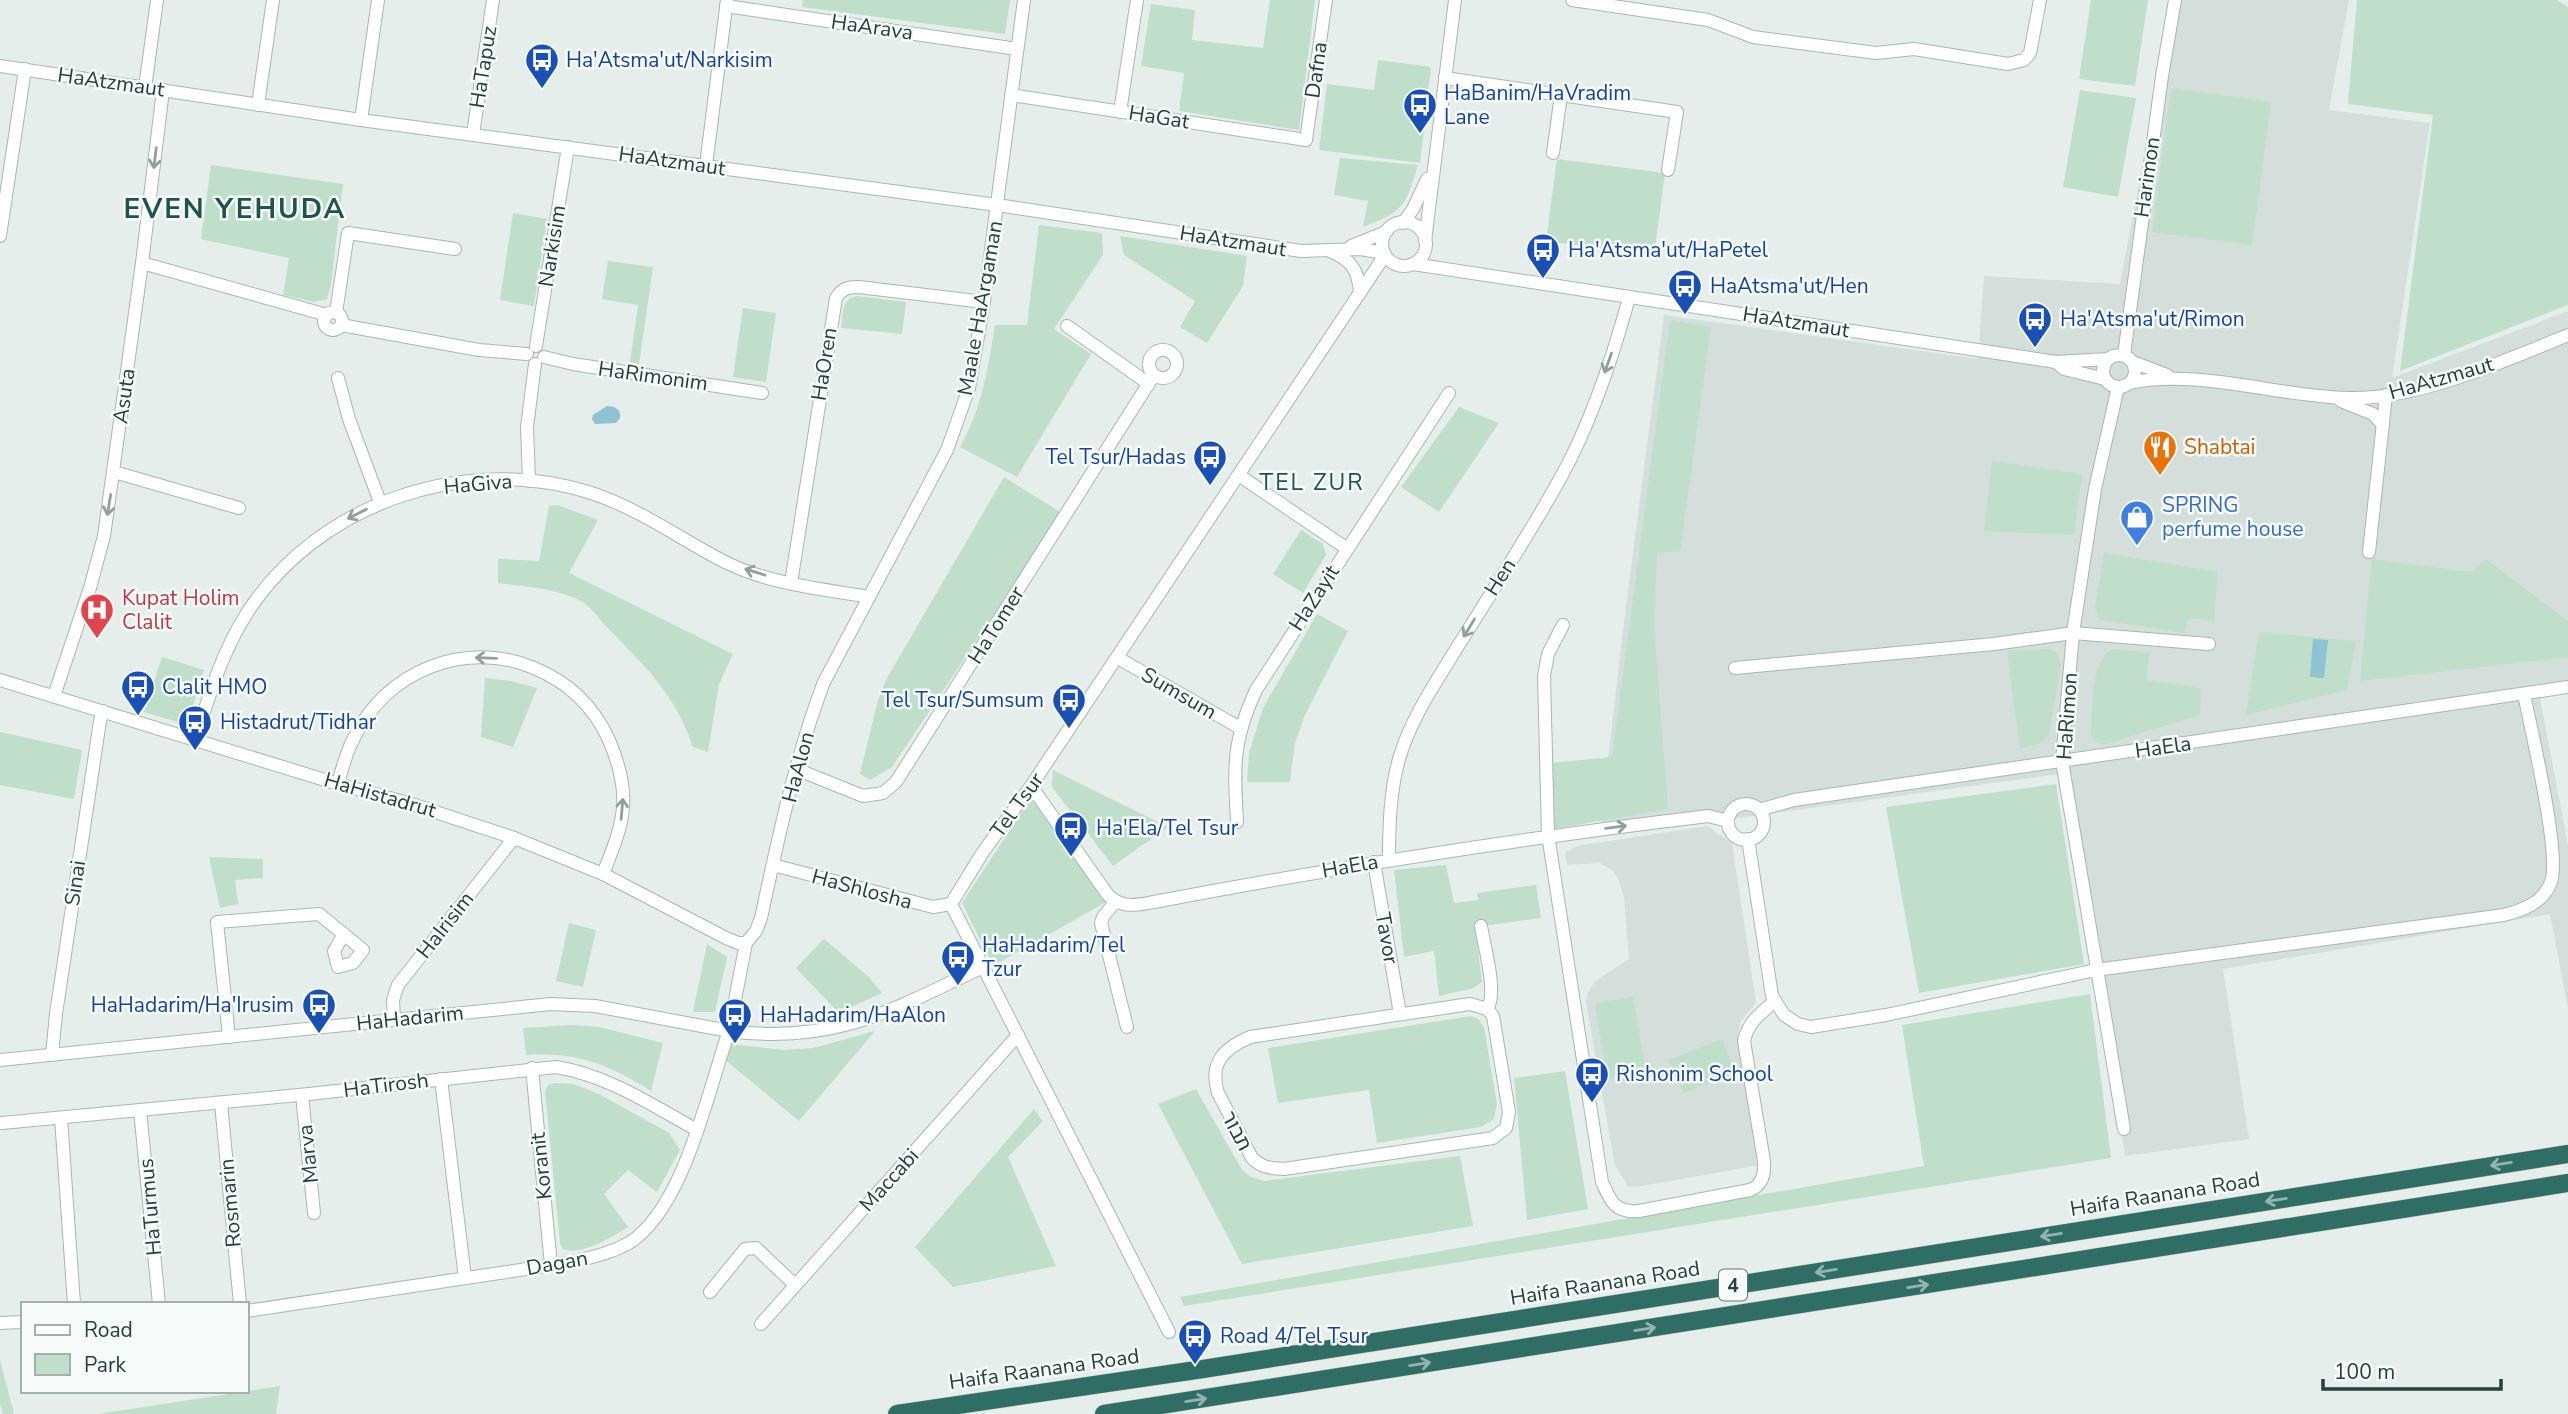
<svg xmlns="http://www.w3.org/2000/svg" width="2568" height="1414" font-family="'Nunito Sans',Heebo,sans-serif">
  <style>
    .built { fill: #d4deda }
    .green { fill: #bfdfca }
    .water { fill: #8ec3d3 }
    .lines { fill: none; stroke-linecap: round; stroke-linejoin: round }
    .minor-casing { stroke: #a8b7b3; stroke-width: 14 }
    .highway-casing { stroke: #c2cac8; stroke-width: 19 }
    .minor { stroke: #fff; stroke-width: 12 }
    .highway { stroke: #306d65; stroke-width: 18 }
    .oneway { stroke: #92a09d }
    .oneway2 { stroke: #93b4af }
    .labels { text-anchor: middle; stroke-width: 5; stroke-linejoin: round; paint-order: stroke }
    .shield { fill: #f6fbf9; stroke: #637974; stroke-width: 2 }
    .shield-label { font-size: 19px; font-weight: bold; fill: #24413b }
    .street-label { font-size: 21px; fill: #24413b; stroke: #f6fbf9 }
    .transit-label { font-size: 21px; fill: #164399; stroke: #f6fbf9; text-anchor: start }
    .food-label { font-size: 21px; fill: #c56008; stroke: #f6fbf9; text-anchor: start }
    .shop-label { font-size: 21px; fill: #366cbe; stroke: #f6fbf9; text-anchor: start }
    .health-label { font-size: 21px; fill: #be3a42; stroke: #f6fbf9; text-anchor: start }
    .neighbourhood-label { font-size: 23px; letter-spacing: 2px; fill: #20534a; stroke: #f6fbf9 }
    .district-label { font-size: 28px; font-weight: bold; letter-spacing: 2px; fill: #20534a; stroke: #f6fbf9 }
  </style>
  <rect width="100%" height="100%" fill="#e6eeeb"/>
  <g class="built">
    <polygon points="2174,0 2349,0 2329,110 2430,123 2392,378 2568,311 2568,684 2538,688 2568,845 2568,1008 2550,914 2223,969 2249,1139 2125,1156 2067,773 1599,837 1625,614 1664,315 1978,359 1984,276 2120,284"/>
    <polygon points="1707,826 1732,843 1756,1003 1741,1021 1738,1033 1760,1165 1636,1187 1628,1186 1615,1166 1586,1003 1587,994 1595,981 1629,959 1624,897 1618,878 1612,870 1600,863 1567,865 1565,852 1577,846"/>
  </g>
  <g class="green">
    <polygon points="803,0 1010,0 1005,34 802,7"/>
    <polygon points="1270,0 1315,0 1299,130 1179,111 1184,73 1141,66 1151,4 1195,10 1192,40 1263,48"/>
    <polygon points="2091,0 2148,0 2135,86 2079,79"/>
    <polygon points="2357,0 2557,0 2568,7 2568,305 2400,371 2433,115 2348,104"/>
    <polygon points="1378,60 1431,67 1420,163 1319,150 1327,84 1374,90"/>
    <polygon points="2171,88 2271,102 2252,245 2152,232"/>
    <polygon points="2080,90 2136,98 2118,197 2063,187"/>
    <path d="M1340 158 1418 165C1405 206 1405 211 1363 227L1368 201 1334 195Z"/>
    <polygon points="1557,159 1665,173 1654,256 1546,241"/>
    <polygon points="211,165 343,184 331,284 327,299 314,302 283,295 289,258 201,239"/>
    <polygon points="513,213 547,219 534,306 500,300"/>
    <path d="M1039 225 1102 233 1103 255 1054 329 1091 354 1017 477 960 447C982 408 988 369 995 325H1027Z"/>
    <polygon points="1120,236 1247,256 1243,286 1207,343 1180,327 1195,301 1124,255"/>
    <polygon points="608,261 653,267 639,364 630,363 638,305 602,299"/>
    <path d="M857 296 906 302 902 334 841 328C843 314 841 299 857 296Z"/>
    <polygon points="743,308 776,313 766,382 733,377"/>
    <polygon points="1670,320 1711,327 1680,551 1657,553 1654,625 1668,809 1554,829 1550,763 1612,757"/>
    <polygon points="1459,407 1499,423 1439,512 1401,487"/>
    <polygon points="1992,461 2082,474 2074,535 1984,531"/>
    <polygon points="1004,477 1062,513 892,767 870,780 860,774 878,700 887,678"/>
    <path d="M557 505 598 520 569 573 733 654 719 684 708 752 693 747C676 695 642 663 605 625 598 618 591 607 583 602 557 588 526 587 498 583V559L539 561 549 506Z"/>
    <polygon points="1301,530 1323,544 1326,555 1303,593 1273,574"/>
    <polygon points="2104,553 2218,572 2214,621 2188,618 2185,633 2100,620 2095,608"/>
    <polygon points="2372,559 2471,572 2486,559 2568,621 2568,657 2360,681"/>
    <polygon points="1317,614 1348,631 1305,715 1295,743 1290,782 1247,782 1249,753 1263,708"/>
    <polygon points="2259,632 2356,641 2347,690 2246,715"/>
    <polygon points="2049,649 2055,651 2061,663 2049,735 2040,743 2020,749 2007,651"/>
    <path d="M2113 649 2149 653 2146 680 2201 688 2200 715 2103 745 2096 742 2091 733C2093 710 2090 659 2113 649Z"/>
    <polygon points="162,657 204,670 187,725 144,712"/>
    <polygon points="485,678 511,681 537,688 513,747 481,737"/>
    <polygon points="0,732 82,750 74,799 0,785"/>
    <polygon points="1053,770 1168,827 1113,866 1052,787"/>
    <polygon points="2056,784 2084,964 1919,993 1886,807"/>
    <polygon points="1031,798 1106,902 993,966 962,903"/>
    <polygon points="209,857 263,859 263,878 235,880 238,904 220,908"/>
    <polygon points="1446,865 1454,903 1478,900 1477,893 1536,885 1541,918 1475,927 1482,982 1474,988 1439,996 1434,951 1404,957 1394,870"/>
    <polygon points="569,923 596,930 583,987 556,981"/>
    <polygon points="824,939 869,977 882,993 839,1013 796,968"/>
    <polygon points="707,944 727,957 715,1012 693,1012"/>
    <polygon points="2090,994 2111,1158 1184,1306 1180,1297 1924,1166 1902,1025"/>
    <polygon points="1633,997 1646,1072 1607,1078 1595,1003"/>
    <polygon points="1471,1016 1478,1019 1484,1027 1497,1104 1494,1119 1481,1127 1377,1143 1369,1090 1278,1103 1268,1048"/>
    <path d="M572 1025 599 1027 663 1043 651 1091C608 1064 577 1052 526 1055L523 1028Z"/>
    <polygon points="875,1031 799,1121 724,1059 731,1044 783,1050 813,1048"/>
    <polygon points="1722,1039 1735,1072 1683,1093 1669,1060"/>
    <polygon points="1565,1071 1588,1209 1527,1220 1514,1078"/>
    <path d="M554 1083 574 1084 601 1095 669 1133 680 1150 657 1192 628 1170 604 1194 628 1227C612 1237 582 1256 563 1249L560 1243 545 1091 548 1085Z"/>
    <polygon points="1196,1089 1242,1170 1251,1177 1265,1181 1460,1156 1473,1226 1242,1264 1158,1104"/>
    <polygon points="1034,1109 1043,1121 1008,1157 1056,1266 953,1287 915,1247"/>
    <polygon points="0,1360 14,1414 3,1414 0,1404"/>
    <polygon points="280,1386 276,1414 98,1414"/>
  </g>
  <g class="water">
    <path d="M607 406C615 406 621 409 620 418L616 423 595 424 592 419 593 415Z"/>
    <polygon points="2313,639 2328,640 2324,678 2310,677"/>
  </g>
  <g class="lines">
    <g class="minor-casing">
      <g id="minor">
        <polyline points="1572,0 1708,20 1753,37 1876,53 1914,49 2008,64 2024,60 2030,53 2040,0"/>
        <polyline points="726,6 1017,49"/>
        <polyline points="0,66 361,120 997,205 1301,251 1360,249 1384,253"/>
        <polyline points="1445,78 1677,112 1668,170"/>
        <polyline points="145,88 157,0"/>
        <polyline points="1011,95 1306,140 1326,0"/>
        <polyline points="258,105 273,0"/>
        <polyline points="1120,112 1137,0"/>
        <polyline points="361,120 378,0"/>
        <polyline points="473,134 493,0"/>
        <polyline points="1553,153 1561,95"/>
        <polyline points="706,165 727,0"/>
        <circle cx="1404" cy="244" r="22"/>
        <polyline points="1403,223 1413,209 1427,179"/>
        <polyline points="0,236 25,69"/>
        <polyline points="1425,241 1455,0"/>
        <polyline points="1351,246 1386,232"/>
        <path d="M1330 251C1351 260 1358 269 1360 292"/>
        <polyline points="142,263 327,315"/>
        <polyline points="1413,264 2056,362 2108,359"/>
        <circle cx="333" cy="321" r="9"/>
        <polyline points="336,313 348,233 455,249"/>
        <polyline points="341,325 479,350 527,354"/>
        <polyline points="1067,326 1149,384"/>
        <polyline points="536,346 568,147"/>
        <circle cx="1163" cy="364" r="14"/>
        <circle cx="2119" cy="371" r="16"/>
        <polyline points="2124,355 2162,76 2175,0"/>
        <polyline points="544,357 573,364 762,393"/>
        <polyline points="2056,362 2064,369 2105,379"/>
        <polyline points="2133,362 2167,375"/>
        <polyline points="338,378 349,419 380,502"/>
        <path d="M2130 383C2194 368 2281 397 2348 398 2416 400 2505 361 2568 335"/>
        <polyline points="2118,387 2095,489 2073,633 2062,761 2124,1129"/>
        <polyline points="2341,401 2373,414 2383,425"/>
        <polyline points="114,472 239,508"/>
        <polyline points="1240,476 1346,548"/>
        <polyline points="529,481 527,427 535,364"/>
        <polyline points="2369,552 2386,395"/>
        <path d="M791 583 836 298C843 288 847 287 859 287L984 302"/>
        <path d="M1563 625 1548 654 1544 676 1548 835 1602 1182C1611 1202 1615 1213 1639 1211L1750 1190C1763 1185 1765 1173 1764 1161L1744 1041C1748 1022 1761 1013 1775 1001"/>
        <polyline points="1118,658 1240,728"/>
        <polyline points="1735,668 1994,644 2073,633 2209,644"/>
        <polyline points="0,680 338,784 408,803 514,838 603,874 726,938 738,943 746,943"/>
        <polyline points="54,696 90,588 104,536 142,263 163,90"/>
        <path d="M195 740C209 696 222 652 247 613 318 503 464 454 588 492 637 507 680 539 725 562 769 584 822 589 869 597"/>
        <polyline points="796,769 863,796 883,793 896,782 1154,375"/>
        <path d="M338 784C342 768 346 753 354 738 386 671 465 639 534 668 568 682 594 707 609 740 618 761 625 784 623 808 621 831 611 853 603 874"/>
        <path d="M1031 786 1108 895C1122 909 1136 905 1154 902 1338 867 1522 838 1708 816L1728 821"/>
        <circle cx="1746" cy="822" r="18"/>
        <polyline points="1759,810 1794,800 2568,687"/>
        <path d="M1237 822C1234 767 1232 742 1256 690L1449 393"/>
        <path d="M1748 839 1772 996 1784 1015 1798 1024 1811 1027 1886 1015 2096 970 2504 915C2523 910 2543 903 2551 882 2561 854 2531 730 2524 694"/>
        <path d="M1389 860C1389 826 1390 791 1399 759 1411 718 1436 682 1458 646 1493 590 1529 535 1561 477 1590 425 1613 356 1629 298"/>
        <polyline points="1374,862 1400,1014"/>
        <polyline points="773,865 933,907 951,904"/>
        <polyline points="1115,902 1103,917 1101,923 1127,1027"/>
        <polyline points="951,904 983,852 1031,786 1385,255"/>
        <polyline points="951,904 1169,1332"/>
        <path d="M1481 926C1484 945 1498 994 1487 1009"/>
        <path d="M746 943 756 931 761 918C778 839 795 758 824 682L947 450 969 388 984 302 1024 0"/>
        <path d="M1470 1004 1487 1009 1493 1016 1509 1112 1506 1128 1493 1138 1284 1169C1270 1168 1262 1168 1252 1158L1218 1093C1209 1063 1223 1049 1250 1037Z"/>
        <polyline points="394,1019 393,1000 398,985 514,838"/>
        <polyline points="229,1037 217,922 319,914 363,950 353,963 338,967 334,951 344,934"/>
        <polyline points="52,1055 56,1014 100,721 103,711"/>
        <polyline points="0,1060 551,1004 595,1006 729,1031 746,943"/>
        <polyline points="532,1068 551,1265"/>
        <polyline points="441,1079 465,1278"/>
        <polyline points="302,1095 314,1213"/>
        <polyline points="221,1103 240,1304"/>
        <polyline points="140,1110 159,1304"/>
        <polyline points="61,1118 74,1304"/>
        <path d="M2 1123 309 1094 556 1067C607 1075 652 1105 697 1130"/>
        <polyline points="710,1292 745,1249 756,1248 795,1285"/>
        <path d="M247 1311 573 1262C592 1257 611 1253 629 1243 684 1209 708 1090 729 1031 834 1045 892 1010 983 967"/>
        <polyline points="0,1323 23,1322"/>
        <polyline points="761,1324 1018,1035"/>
      </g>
    </g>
    <g class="highway-casing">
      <g id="highway">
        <polyline points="897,1414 1203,1369 2568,1154"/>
        <polyline points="1104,1414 2568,1183"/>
      </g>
    </g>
    <use href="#minor" class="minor"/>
    <use href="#highway" class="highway"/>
  </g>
  <defs><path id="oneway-shaft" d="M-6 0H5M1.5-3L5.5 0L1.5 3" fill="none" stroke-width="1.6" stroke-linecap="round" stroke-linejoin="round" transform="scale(1.75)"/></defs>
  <g class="oneway">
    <use href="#oneway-shaft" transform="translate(155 158) rotate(97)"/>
    <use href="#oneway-shaft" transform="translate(1608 363) rotate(110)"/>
    <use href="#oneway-shaft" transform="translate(109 505) rotate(99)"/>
    <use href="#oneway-shaft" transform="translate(357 514) rotate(153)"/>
    <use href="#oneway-shaft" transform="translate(755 572) rotate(-163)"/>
    <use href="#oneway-shaft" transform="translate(1469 628) rotate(122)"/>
    <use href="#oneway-shaft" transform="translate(486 658) rotate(-178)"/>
    <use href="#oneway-shaft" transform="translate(622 809) rotate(-85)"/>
    <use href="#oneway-shaft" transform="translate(1616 827) rotate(-7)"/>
  </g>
  <g class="oneway2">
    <use href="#oneway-shaft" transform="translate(2501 1164) rotate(171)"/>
    <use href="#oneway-shaft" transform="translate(2276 1200) rotate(171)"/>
    <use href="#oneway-shaft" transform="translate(2051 1235) rotate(171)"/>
    <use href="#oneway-shaft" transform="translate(1826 1271) rotate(171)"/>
    <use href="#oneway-shaft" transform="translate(1918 1286) rotate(-9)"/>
    <use href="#oneway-shaft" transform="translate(1645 1329) rotate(-9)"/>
    <use href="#oneway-shaft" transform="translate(1420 1364) rotate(-9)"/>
    <use href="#oneway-shaft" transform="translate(1196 1400) rotate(-9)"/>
  </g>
  <defs>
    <g id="bus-pin" transform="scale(1.75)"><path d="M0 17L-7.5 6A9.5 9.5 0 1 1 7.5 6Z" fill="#1a4fb4" stroke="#f6fbf9"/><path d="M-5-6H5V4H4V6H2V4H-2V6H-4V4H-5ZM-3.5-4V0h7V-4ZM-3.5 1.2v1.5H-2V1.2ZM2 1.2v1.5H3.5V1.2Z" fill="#fff"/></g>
    <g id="restaurant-pin" transform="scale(1.75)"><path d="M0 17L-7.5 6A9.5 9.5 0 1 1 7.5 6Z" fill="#e8710a" stroke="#f6fbf9"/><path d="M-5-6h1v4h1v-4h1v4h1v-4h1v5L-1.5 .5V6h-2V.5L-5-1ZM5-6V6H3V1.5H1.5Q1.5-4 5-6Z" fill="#fff"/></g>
    <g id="shop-pin" transform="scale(1.75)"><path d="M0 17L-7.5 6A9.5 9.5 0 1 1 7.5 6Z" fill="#3f7fe0" stroke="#f6fbf9"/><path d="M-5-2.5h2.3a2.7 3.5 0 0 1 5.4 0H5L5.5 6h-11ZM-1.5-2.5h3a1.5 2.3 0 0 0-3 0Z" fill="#fff"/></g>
    <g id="hospital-pin" transform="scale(1.75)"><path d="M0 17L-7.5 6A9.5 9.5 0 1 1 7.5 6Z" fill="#e0444e" stroke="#f6fbf9"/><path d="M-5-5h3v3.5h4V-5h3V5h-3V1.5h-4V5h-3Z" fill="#fff"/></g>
  </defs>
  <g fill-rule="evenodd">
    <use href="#bus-pin" x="542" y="60"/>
    <use href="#bus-pin" x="1420" y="105"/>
    <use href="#bus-pin" x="1543" y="250"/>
    <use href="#bus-pin" x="1685" y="286"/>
    <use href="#bus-pin" x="2035" y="319"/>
    <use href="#restaurant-pin" x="2160" y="447"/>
    <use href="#bus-pin" x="1210" y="457"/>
    <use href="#shop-pin" x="2137" y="517"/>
    <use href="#hospital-pin" x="97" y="610"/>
    <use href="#bus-pin" x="138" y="687"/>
    <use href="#bus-pin" x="1069" y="700"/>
    <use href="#bus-pin" x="195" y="722"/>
    <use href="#bus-pin" x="1071" y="828"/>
    <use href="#bus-pin" x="958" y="957"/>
    <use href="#bus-pin" x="319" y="1005"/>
    <use href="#bus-pin" x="735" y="1015"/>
    <use href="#bus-pin" x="1592" y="1074"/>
    <use href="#bus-pin" x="1195" y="1336"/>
  </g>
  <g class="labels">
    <rect class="shield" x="1719" y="1269.5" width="28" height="31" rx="5"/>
    <g class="shield-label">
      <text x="1733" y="1292">4</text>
    </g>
    <g class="street-label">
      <text transform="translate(872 27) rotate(8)" y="7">HaArava</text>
      <text transform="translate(483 67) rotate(-81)" y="7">HaTapuz</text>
      <text transform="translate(1316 70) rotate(-82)" y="7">Dafna</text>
      <text transform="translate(111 82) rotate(8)" y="7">HaAtzmaut</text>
      <text transform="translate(1159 117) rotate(9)" y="7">HaGat</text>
      <text transform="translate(672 161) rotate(8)" y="7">HaAtzmaut</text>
      <text transform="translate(2147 177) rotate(-82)" y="7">Harimon</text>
      <text transform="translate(1233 241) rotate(9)" y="7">HaAtzmaut</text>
      <text transform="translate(552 246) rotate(-81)" y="7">Narkisim</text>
      <text transform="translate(980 308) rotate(-80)" y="7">Maale HaArgaman</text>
      <text transform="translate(1796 322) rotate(9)" y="7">HaAtzmaut</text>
      <text transform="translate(824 364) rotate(-81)" y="7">HaOren</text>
      <text transform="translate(653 376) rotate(8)" y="7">HaRimonim</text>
      <text transform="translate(2441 378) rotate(-16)" y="7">HaAtzmaut</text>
      <text transform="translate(124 396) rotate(-82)" y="7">Asuta</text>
      <text transform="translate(478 484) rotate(-5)" y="7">HaGiva</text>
      <text transform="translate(1500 577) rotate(-58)" y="7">Hen</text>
      <text transform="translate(1314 598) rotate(-57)" y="7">HaZayit</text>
      <text transform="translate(996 625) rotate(-58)" y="7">HaTomer</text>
      <text transform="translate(1179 693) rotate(30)" y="7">Sumsum</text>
      <text transform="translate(2067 716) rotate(-86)" y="7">HaRimon</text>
      <text transform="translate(2163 747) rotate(-8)" y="7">HaEla</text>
      <text transform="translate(798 767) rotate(-75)" y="7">HaAlon</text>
      <text transform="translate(380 795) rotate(16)" y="7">HaHistadrut</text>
      <text transform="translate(1017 805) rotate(-54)" y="7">Tel Tsur</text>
      <text transform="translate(1350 866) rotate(-10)" y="7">HaEla</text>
      <text transform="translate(75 883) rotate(-82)" y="7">Sinai</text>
      <text transform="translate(862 889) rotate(15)" y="7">HaShlosha</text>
      <text transform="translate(445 925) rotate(-52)" y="7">HaIrisim</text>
      <text transform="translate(1387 938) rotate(80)" y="7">Tavor</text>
      <text transform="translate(410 1018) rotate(-6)" y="7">HaHadarim</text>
      <text transform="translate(386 1085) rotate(-7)" y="7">HaTirosh</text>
      <text transform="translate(1237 1131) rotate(62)" y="7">תבור</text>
      <text transform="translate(308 1154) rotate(-96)" y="7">Marva</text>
      <text transform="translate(541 1166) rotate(-96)" y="7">Koranit</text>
      <text transform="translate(889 1180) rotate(-48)" y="7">Maccabi</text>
      <text transform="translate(2165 1194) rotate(-9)" y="7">Haifa Raanana Road</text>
      <text transform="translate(230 1203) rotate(-95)" y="7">Rosmarin</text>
      <text transform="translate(150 1207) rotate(-95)" y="7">HaTurmus</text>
      <text transform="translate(557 1263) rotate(-10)" y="7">Dagan</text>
      <text transform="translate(1605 1283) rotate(-9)" y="7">Haifa Raanana Road</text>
      <text transform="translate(1044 1369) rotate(-8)" y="7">Haifa Raanana Road</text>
    </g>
    <g class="transit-label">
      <text x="566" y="67">Ha'Atsma'ut/Narkisim</text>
      <text x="1444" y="100">HaBanim/HaVradim<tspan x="1444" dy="24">Lane</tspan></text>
      <text x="1568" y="257">Ha'Atsma'ut/HaPetel</text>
      <text x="1710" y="293">HaAtsma'ut/Hen</text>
      <text x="2060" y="326">Ha'Atsma'ut/Rimon</text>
      <text x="1186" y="464" text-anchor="end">Tel Tsur/Hadas</text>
      <text x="162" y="694">Clalit HMO</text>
      <text x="1044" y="707" text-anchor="end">Tel Tsur/Sumsum</text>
      <text x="220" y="729">Histadrut/Tidhar</text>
      <text x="1096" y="835">Ha'Ela/Tel Tsur</text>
      <text x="982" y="952">HaHadarim/Tel<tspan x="982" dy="24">Tzur</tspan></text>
      <text x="294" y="1012" text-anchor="end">HaHadarim/Ha'Irusim</text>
      <text x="760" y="1022">HaHadarim/HaAlon</text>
      <text x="1616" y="1081">Rishonim School</text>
      <text x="1220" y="1343">Road 4/Tel Tsur</text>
    </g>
    <g class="food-label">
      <text x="2184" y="454">Shabtai</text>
    </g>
    <g class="shop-label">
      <text x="2162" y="512">SPRING<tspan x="2162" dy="24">perfume house</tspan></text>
    </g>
    <g class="health-label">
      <text x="122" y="605">Kupat Holim<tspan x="122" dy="24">Clalit</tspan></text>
    </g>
    <g class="neighbourhood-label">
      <text x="1312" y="490">TEL ZUR</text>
    </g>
    <g class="district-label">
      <text x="235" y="218">EVEN YEHUDA</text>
    </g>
  </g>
  <rect x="21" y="1302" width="228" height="91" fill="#f6fbf9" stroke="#a2b1ad" stroke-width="2"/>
  <rect x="35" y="1325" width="35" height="10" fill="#ffffff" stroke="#a2b1ad" stroke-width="2"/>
  <text x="84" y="1337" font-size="21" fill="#24413b">Road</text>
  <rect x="35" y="1354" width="35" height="21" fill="#bfdfca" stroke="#a2b1ad" stroke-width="2"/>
  <text x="84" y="1372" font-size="21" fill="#24413b">Park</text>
  <path d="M2323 1379v10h178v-10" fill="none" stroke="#24413b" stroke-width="3.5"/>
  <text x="2334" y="1379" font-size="21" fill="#24413b" stroke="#f6fbf9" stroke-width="5" paint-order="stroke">100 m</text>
</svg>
